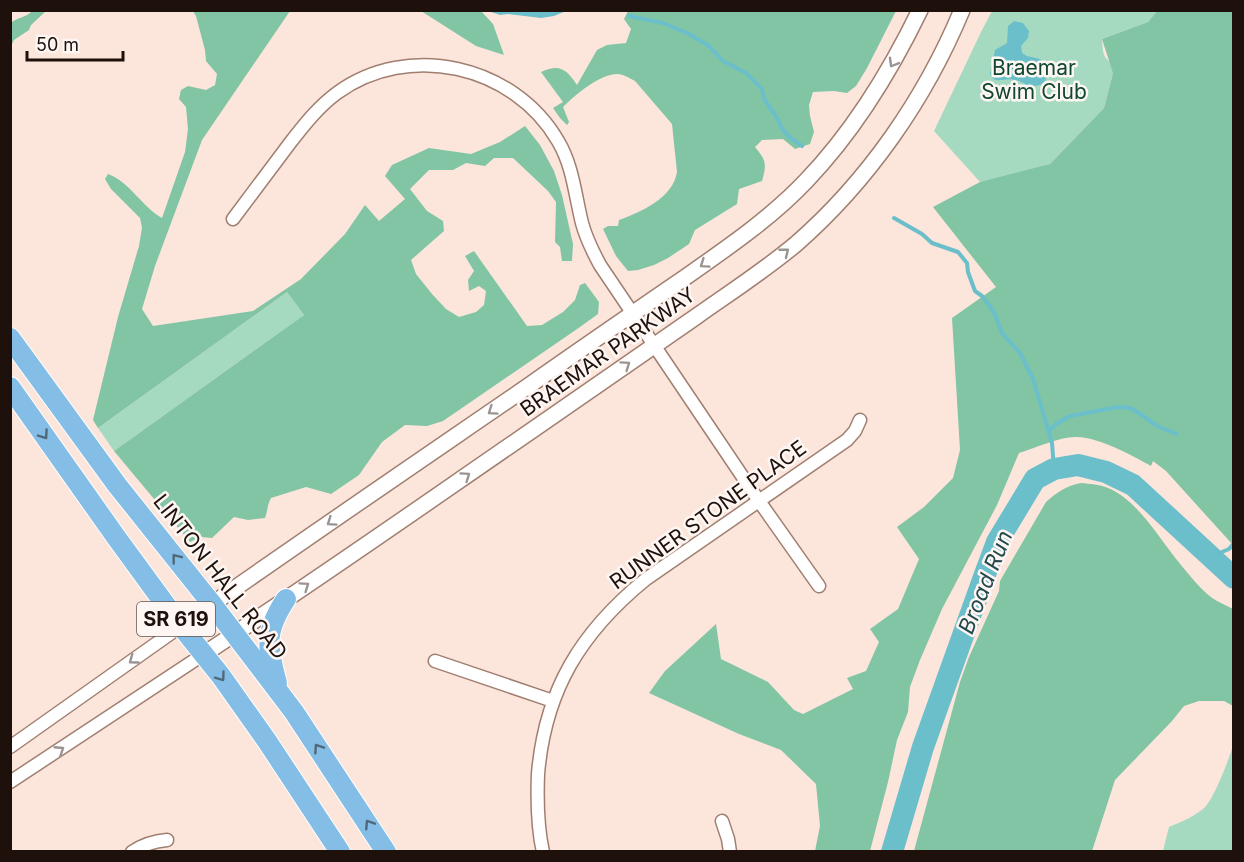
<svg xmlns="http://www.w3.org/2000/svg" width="1244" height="862" font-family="Inter,sans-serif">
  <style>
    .green { fill: #a6dac0 }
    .forest { fill: #81c5a5 }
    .water { fill: #6bbfca }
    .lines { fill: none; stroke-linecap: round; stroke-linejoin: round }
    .stream { stroke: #6bbfca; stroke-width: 4 }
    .river { stroke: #6bbfca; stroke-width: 22 }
    .minor-casing { stroke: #a07f70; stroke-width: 15 }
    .tertiary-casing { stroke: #a07f70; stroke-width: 18 }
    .primary-casing { stroke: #fff; stroke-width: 22 }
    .minor { stroke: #fff; stroke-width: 12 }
    .tertiary { stroke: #fff; stroke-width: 15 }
    .primary { stroke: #84bee6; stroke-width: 20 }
    .oneway { stroke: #9a9492 }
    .oneway2 { stroke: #516879 }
    .labels { text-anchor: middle; stroke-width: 5; stroke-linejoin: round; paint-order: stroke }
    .shield { fill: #fef6f3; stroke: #615651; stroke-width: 1.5 }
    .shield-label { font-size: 20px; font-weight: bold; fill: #1e110c }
    .park-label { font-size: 21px; fill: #0f4731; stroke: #fef6f3 }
    .street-label { font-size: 21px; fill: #1e110c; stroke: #fef6f3 }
    .water-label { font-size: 22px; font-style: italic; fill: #21494e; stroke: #fef6f3 }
  </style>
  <rect width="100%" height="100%" fill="#fce5db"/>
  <g class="green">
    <path d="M992 11H1157L1148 22 1102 39C1103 52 1102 57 1113 64V73L1104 108 1050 164 1009 177 980 182 934 131 981 32Z"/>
    <polygon points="287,292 304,315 114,451 98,428"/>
    <path d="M1233 746V851H1163L1169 827C1181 822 1193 817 1203 809 1214 800 1228 761 1233 746Z"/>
  </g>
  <g class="forest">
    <path d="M33 10 46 11 31 25 29 30 14 40 11 46V23C17 17 27 18 33 10Z"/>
    <path d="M860 10 863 12 864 11H896L867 68 856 86 847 93 834 91 813 92 809 105 810 116 814 132 810 144 795 149 783 139 762 140 755 147C766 160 767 164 762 181L739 189 737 204 695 230 689 244 668 258 654 265 638 270 628 271 616 256 603 229 608 226H618L619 220C641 212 673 198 677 172L672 124 635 81C629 78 624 74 617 74 600 74 575 95 563 107L569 122 567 125 560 118 553 108 563 102 541 72C560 63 567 70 577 85L597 50 607 45 626 43 631 29 624 19 628 11H632Z"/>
    <path d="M193 11H290L202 140 155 266 142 309 153 326 253 311 301 279 345 234 365 205 379 221 405 199 385 176 392 165 429 148 471 154 500 142 525 126 540 145 554 171 562 195 573 244 572 261H562L560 247 555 242 556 202 548 191 513 158H494L485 166 466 163 453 170H429L410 189 427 211 443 221 444 231 411 260 416 274 432 294 446 309 459 317 476 312 484 305 486 291 479 286 469 291 468 280 474 271 465 256 474 251 527 326 542 325 563 312 575 300 580 285 585 283 599 302 598 314 580 327 443 421 427 426 405 425 382 442 359 475 331 494 306 487 271 498C267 505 268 510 265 518L248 520 234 517 212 538 201 537 190 542 114 451 304 315 287 292 98 428 93 420 118 317 139 246 142 228 140 218 111 189 105 179 108 174C130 182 142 207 162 218L185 152 188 129 186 107 179 99 181 90 188 86 206 90 215 85 217 74 206 61 205 50 196 16Z"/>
    <polygon points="421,11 481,11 493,24 504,55 476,46"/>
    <path d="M1157 11H1233V545L1166 471 1153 461 1151 466C1131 455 1101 438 1077 437 1062 436 1035 448 1019 453L997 505 942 609 920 660 910 687 908 712 897 740 888 782 870 851H815L820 826 816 784 781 750 739 734 649 693 665 671 716 624 721 659 768 682 794 710 803 714 853 689 847 678 866 671 879 642 870 629 898 609 919 559 897 527 924 507 953 478 960 450 952 318 996 287 933 207 980 182 1050 164 1104 108 1113 73 1102 39 1148 22Z"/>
    <path d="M1081 483C1090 484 1099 484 1108 488 1138 500 1160 540 1181 565 1191 577 1203 593 1217 601 1222 604 1228 606 1233 609V710V706L1224 701H1199L1184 706 1172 721 1115 780 1092 851H914L960 682 969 657 999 591 1000 581 1046 502C1057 492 1066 486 1081 483Z"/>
  </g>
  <g class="water">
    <polygon points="488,11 566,11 554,16 541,18 508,14 500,15"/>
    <path d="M1014 21 1023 23 1029 31 1028 38 1021 46 1022 53 1027 56 1040 59C1051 68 1050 86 1033 86 1027 86 1022 81 1015 80 1009 78 1001 81 996 80 992 79 992 77 990 74L995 50 1007 43 1008 26Z"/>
  </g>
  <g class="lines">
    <g class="stream">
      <polyline points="629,16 663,23 689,34 709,46 723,61 746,73 762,89 764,99 778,119 781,127 788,136 802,146"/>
      <polyline points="894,218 922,234 932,243 958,252 967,263 968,272 975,291 982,296 994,312 1002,333 1020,353 1033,379 1052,443 1054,469"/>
      <polyline points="1050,430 1056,424 1070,416 1118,407 1131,408 1159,427 1177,434"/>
      <polyline points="1210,557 1229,549 1234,543"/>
    </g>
    <polyline class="river" points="892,852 923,747 984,577 997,542 1035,479 1054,469 1078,465 1106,472 1133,485 1234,578"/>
    <g class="minor-casing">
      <g id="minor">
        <path d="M233 219C252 194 271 168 290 143 304 125 318 107 337 93 408 41 514 65 558 141 573 166 575 195 582 223 586 238 593 252 600 265L759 501 819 586"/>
        <polyline points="435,661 553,701"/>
        <polyline points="10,747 181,626"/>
        <polyline points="10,782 204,654"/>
        <polyline points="722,821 728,839 730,852"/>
        <path d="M132 852C144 844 154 841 167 840"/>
        <path d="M543 852C537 826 537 800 538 774 545 690 581 632 646 579L847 440 855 431 860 420"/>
      </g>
    </g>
    <g class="tertiary-casing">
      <g id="tertiary">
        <path d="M181 626C296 545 412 466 527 387 578 351 629 316 680 281 724 250 769 220 806 181 854 131 890 72 920 10"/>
        <path d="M204 654C314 582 422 506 531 431 586 393 642 354 697 316 731 292 765 270 796 244 868 181 925 99 962 10"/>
      </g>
    </g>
    <g class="primary-casing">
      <g id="primary">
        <polyline points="10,338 117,485 212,604 294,712 386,852"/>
        <polyline points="10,387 116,537 181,626 221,676 267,741 340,852"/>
        <path d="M277 683C267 647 264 632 286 599"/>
      </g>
    </g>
    <use href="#minor" class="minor"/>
    <use href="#tertiary" class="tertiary"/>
    <use href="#primary" class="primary"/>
  </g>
  <defs><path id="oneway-chevron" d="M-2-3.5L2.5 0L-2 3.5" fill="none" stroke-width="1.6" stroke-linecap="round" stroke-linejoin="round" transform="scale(1.5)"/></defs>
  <g class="oneway">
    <use href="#oneway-chevron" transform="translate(893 63) rotate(120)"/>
    <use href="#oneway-chevron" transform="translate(785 252) rotate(-39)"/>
    <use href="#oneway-chevron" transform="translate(704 264) rotate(145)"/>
    <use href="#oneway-chevron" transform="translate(626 365) rotate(-35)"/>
    <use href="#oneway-chevron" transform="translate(492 411) rotate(145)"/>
    <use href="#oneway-chevron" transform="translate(466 476) rotate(-35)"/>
    <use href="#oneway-chevron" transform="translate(331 522) rotate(145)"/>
    <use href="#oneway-chevron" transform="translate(305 586) rotate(-35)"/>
    <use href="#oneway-chevron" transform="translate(133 660) rotate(144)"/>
    <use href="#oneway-chevron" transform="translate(60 750) rotate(-33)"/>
  </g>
  <g class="oneway2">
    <use href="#oneway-chevron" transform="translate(44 435) rotate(55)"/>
    <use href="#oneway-chevron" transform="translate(176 558) rotate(-128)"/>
    <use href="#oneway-chevron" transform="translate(221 677) rotate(54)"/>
    <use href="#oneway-chevron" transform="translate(318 748) rotate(-124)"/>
    <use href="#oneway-chevron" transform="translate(369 824) rotate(-123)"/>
  </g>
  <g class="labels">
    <rect class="shield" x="137" y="602" width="78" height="34" rx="4.5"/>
    <g class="shield-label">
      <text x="176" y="626">SR 619</text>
    </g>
    <g class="park-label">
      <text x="1034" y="75">Braemar<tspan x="1034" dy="24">Swim Club</tspan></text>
    </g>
    <g class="street-label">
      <text transform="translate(608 352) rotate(-35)" y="7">BRAEMAR PARKWAY</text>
      <text transform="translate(708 515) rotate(-36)" y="7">RUNNER STONE PLACE</text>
      <text transform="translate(220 577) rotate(52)" y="7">LINTON HALL ROAD</text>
    </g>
    <g class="water-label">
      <text transform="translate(985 582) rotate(-68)" y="8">Broad Run</text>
    </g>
  </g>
  <rect width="1244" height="862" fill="none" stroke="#1e110c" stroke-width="24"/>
  <path d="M27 51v9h96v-9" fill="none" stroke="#1e110c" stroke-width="3"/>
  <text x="36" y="51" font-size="18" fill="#1e110c" stroke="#fef6f3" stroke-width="4.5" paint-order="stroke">50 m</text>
</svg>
